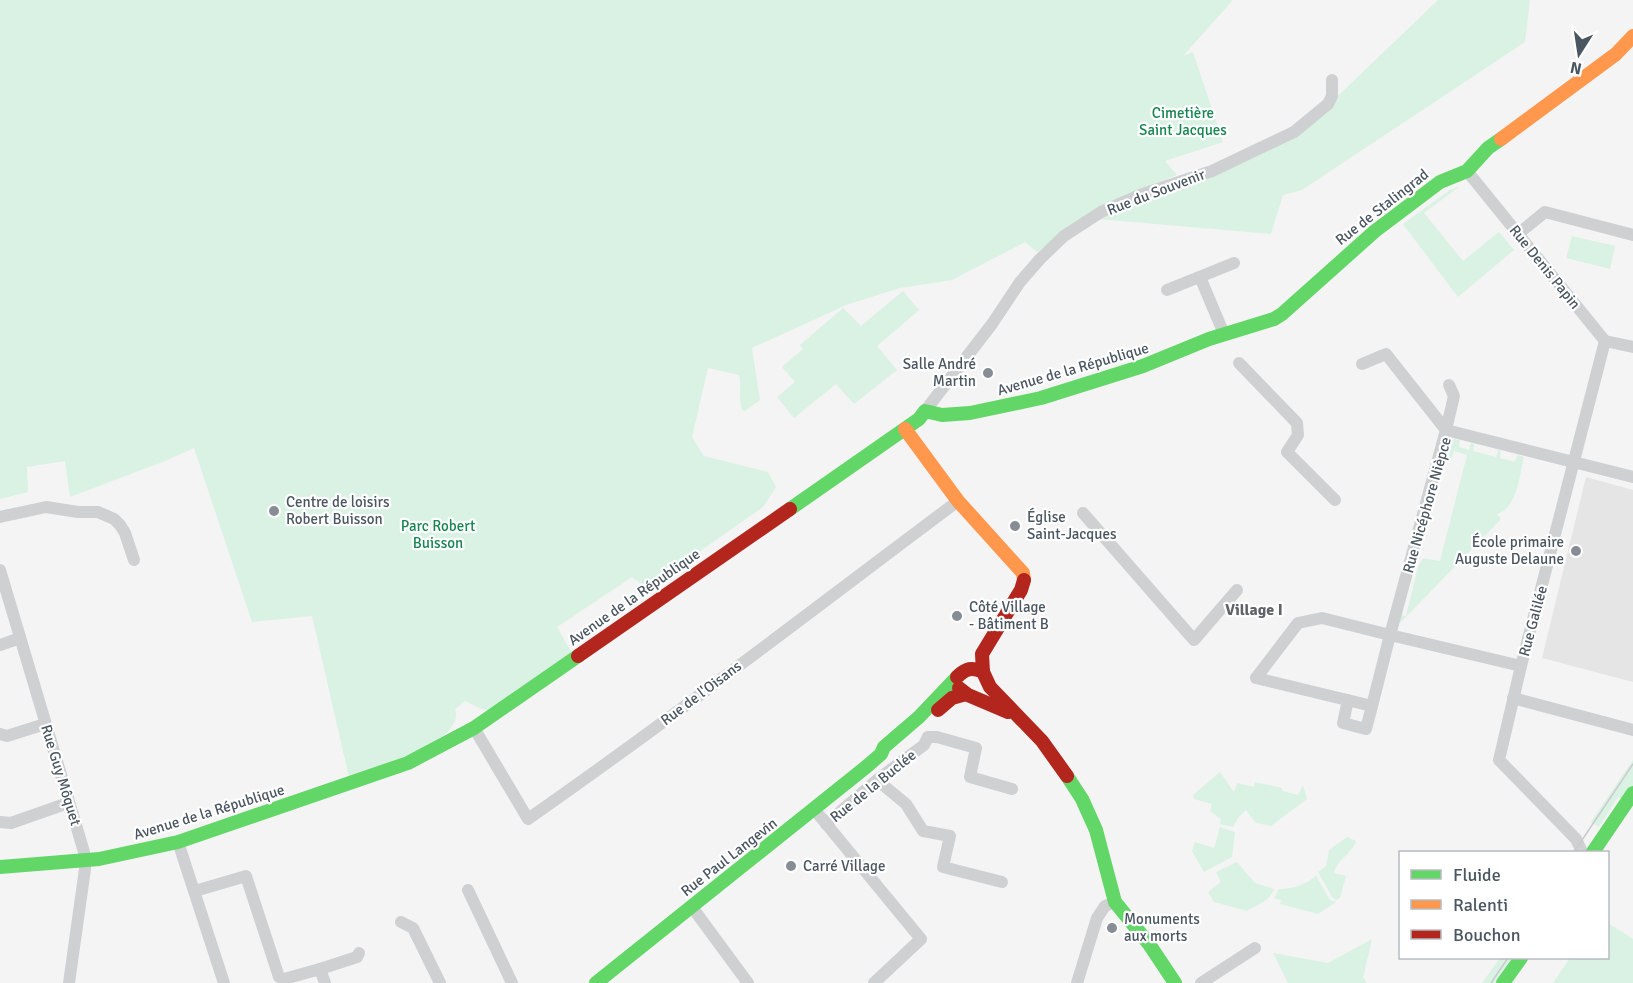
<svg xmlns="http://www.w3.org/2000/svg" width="1633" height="983" font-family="Signika,sans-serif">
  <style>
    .education { fill: #e6e5e6 }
    .green { fill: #d9f2e3 }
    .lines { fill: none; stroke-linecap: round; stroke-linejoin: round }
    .street { stroke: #ced0d2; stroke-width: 12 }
    .fast { stroke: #63d668; stroke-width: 14 }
    .slow { stroke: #ff974d; stroke-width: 14 }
    .jam { stroke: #b3261e; stroke-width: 14 }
    .tram { stroke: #c9cacc; stroke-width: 1.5 }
    .poi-dot { fill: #868d94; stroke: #fff; stroke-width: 2 }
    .labels { text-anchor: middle; stroke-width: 4.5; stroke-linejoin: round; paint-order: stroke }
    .park-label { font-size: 15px; fill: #17864f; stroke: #fff }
    .street-label { font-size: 15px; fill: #4a5661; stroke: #fff }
    .poi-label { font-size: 15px; fill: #4a5661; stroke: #fff; text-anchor: start }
    .neighbourhood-label { font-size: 16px; font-weight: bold; fill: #5f6368; stroke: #fff }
  </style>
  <rect width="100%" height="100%" fill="#f4f4f4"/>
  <polygon class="education" points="1586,477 1633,490 1633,682 1542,658"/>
  <g class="green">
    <path d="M0 0H1233L1183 56 1193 52 1223 142 1165 161 1177 175 1125 196 1095 211 1037 252 1025 242 952 280 900 288 846 305 752 348 760 400 745 411 742 410C738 398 742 387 739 375L708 368 692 437 704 456 768 472 776 487 763 507 679 566 674 571V577L651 591 632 577 557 627 572 653 491 710 481 709 465 701 455 709C467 742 372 769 349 777L312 616 252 622 194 448 165 461 70 497 65 461 27 467 28 492 0 499Z"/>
    <polygon points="1438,0 1530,0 1525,42 1302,190 1283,195 1271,234 1098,219 1232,166 1296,136"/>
    <polygon points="1460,186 1424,213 1463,261 1499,232 1514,250 1458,297 1403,224 1450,190"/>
    <polygon points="1572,236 1615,246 1610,269 1566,258"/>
    <polygon points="903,291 919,310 877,346 897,370 854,404 836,384 794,418 777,397 795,382 782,367 803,349 800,345 843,308 861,326"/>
    <path d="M1453 439 1460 440 1459 447 1469 450 1471 443 1474 444 1473 451 1496 457 1498 450 1501 451 1500 458 1515 462 1517 455 1524 457C1519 476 1518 507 1497 514L1501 519 1400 623H1397L1399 615 1406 616 1418 567 1423 558 1440 561 1467 455 1454 451 1450 462 1448 461Z"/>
    <polygon points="1633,760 1633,786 1624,800 1618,797 1599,827 1591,822"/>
    <polygon points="1220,772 1234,792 1237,783 1254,787 1255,782 1282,788 1282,791 1298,795 1303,785 1307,799 1271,826 1256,823 1246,810 1238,818 1233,827 1220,824 1221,819 1210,811 1212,804 1194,799 1193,795"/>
    <polygon points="1220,827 1235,832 1232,857 1204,872 1192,851 1195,842 1214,848"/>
    <path d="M1347 837 1356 841C1352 854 1337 859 1334 873L1346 876 1340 898 1336 900 1332 897 1318 872 1326 866 1329 850Z"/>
    <path d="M1237 862 1255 883 1274 889C1271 900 1257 905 1247 911L1214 902 1208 892 1221 882 1216 872Z"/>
    <path d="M1316 876 1330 900 1336 902 1318 914 1280 904 1281 900 1274 898 1279 889C1294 889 1304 885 1316 876Z"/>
    <polygon points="1608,923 1633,939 1633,983 1553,983 1570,958 1608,958"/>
    <polygon points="1372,939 1363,978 1367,983 1288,983 1273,953 1328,963"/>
    <polygon points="1500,958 1517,958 1500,983 1482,983"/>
  </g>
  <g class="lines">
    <g class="street">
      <polyline points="1467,171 1605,341 1633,347"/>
      <polyline points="1518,234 1545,212 1633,235"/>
      <polyline points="1200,277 1224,334"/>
      <polyline points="1167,290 1234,263"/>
      <polyline points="1239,363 1297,423 1298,435 1287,452 1335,500"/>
      <polyline points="1362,364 1386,354 1446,430"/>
      <polyline points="925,411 992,324 1020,282 1040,259 1064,236 1101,212 1140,195 1212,171 1294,132 1328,104 1332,96 1332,80"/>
      <polyline points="1446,430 1454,396 1449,385"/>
      <polyline points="1083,513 1194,640 1237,590"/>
      <polyline points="0,517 46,507 78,512 98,512 114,519 120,525 125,533 134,560"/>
      <polyline points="0,570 84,852 85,869 69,983"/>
      <polyline points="0,645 20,638"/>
      <polyline points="1521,666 1390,635 1372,706 1256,678 1298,623 1322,618 1390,635 1446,430 1633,477"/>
      <polyline points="1513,698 1633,730"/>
      <polyline points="1348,700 1343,723 1366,729 1372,706"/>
      <path d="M474 728 528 819C674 717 815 608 958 501"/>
      <polyline points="0,734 7,736 45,724"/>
      <polyline points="928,737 937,737 976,748 970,777 1012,789"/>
      <polyline points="877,780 906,804 923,831 950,836 943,867 1002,882"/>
      <polyline points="814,809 921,939 874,983"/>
      <polyline points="0,822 11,823 68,803"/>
      <polyline points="826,824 877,780 924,745 928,737"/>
      <polyline points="178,842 224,983"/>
      <polyline points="1582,852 1576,839 1499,760 1521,666 1605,341"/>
      <polyline points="468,890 512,983"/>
      <polyline points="195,891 246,876 279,977 284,979 320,969 325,983"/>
      <polyline points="692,907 748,983"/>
      <polyline points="401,922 413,928 440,983"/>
      <polyline points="320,969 357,957 359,953"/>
      <polyline points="1077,983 1097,918 1105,906 1115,902"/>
      <polyline points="1201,983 1255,948"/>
    </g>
    <g class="fast">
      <polyline points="790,509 919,419 925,411 942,415 970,413 1041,398 1143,366 1209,339 1274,319 1282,314 1375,231 1440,182 1467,171 1488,148 1501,139"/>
      <polyline points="1067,776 1082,799 1096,830 1115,902 1149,944 1175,983"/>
      <polyline points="1593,852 1633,793"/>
      <polyline points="0,867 99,859 178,842 408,763 474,728 578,656"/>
      <polyline points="596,983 866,767 881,754 884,747 919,717 957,677"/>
      <polyline points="1503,983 1521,958"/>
    </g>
    <g class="slow">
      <polyline points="1501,139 1616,54 1633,36"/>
      <polyline points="905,429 958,501 1023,573 1024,580"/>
    </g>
    <g class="jam">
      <polyline points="578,656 790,509"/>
      <polyline points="983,672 982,654 1021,590 1024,580"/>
      <path d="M957 677C966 668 972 667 983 672L990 687 1042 741 1067 776"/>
      <polyline points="959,688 968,695 1008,712"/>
      <polyline points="938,710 952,698 966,694"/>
    </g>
    <g class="tram">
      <polyline points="1574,852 1633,764"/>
      <polyline points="1491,983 1508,958"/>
    </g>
  </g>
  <g class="poi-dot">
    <circle cx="988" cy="373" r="6"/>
    <circle cx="274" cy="511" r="6"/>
    <circle cx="1015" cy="526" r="6"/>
    <circle cx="1576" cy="551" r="6"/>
    <circle cx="957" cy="616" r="6"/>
    <circle cx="791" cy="866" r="6"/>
    <circle cx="1112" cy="928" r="6"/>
  </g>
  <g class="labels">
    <g class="park-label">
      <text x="1183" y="118">Cimetière<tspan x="1183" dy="17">Saint Jacques</tspan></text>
      <text x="438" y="531">Parc Robert<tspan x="438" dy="17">Buisson</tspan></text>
    </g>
    <g class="street-label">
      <text transform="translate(1156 192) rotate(-21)" y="5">Rue du Souvenir</text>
      <text transform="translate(1382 207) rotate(-38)" y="5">Rue de Stalingrad</text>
      <text transform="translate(1545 267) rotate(51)" y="5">Rue Denis Papin</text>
      <text transform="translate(1073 369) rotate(-16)" y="5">Avenue de la République</text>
      <text transform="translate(1427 505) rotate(-74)" y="5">Rue Nicéphore Nièpce</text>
      <text transform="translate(634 597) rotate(-35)" y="5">Avenue de la République</text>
      <text transform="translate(1533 621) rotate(-75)" y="5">Rue Galilée</text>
      <text transform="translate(701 693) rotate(-37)" y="5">Rue de l'Oisans</text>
      <text transform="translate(61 775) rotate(73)" y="5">Rue Guy Môquet</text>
      <text transform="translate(873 786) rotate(-39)" y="5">Rue de la Buclée</text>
      <text transform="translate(209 812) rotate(-17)" y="5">Avenue de la République</text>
      <text transform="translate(729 857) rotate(-38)" y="5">Rue Paul Langevin</text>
    </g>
    <g class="poi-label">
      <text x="976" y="369" text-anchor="end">Salle André<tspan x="976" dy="17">Martin</tspan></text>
      <text x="286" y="507">Centre de loisirs<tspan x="286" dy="17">Robert Buisson</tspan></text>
      <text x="1027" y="522">Église<tspan x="1027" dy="17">Saint-Jacques</tspan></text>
      <text x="1564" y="547" text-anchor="end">École primaire<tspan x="1564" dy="17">Auguste Delaune</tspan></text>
      <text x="969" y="612">Côté Village<tspan x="969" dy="17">- Bâtiment B</tspan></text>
      <text x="803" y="871">Carré Village</text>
      <text x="1124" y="924">Monuments<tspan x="1124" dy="17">aux morts</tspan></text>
    </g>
    <g class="neighbourhood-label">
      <text x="1254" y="615">Village I</text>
    </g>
  </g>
  <rect x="1399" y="851" width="210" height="108" fill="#ffffff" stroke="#b7bbc0" stroke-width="1.5"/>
  <rect x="1411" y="870" width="30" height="9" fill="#63d668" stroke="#b7bbc0" stroke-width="1.5"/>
  <text x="1453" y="881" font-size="18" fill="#4a5661">Fluide</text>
  <rect x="1411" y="900" width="30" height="9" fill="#ff974d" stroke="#b7bbc0" stroke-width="1.5"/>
  <text x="1453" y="911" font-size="18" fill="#4a5661">Ralenti</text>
  <rect x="1411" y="930" width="30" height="9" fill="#b3261e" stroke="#b7bbc0" stroke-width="1.5"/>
  <text x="1453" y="941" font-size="18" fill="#4a5661">Bouchon</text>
  <g transform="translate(1579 54) rotate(192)" stroke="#ffffff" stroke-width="4.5" paint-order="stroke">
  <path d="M0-4.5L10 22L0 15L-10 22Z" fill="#4a5661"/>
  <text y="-9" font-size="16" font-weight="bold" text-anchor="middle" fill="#4a5661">N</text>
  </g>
</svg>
